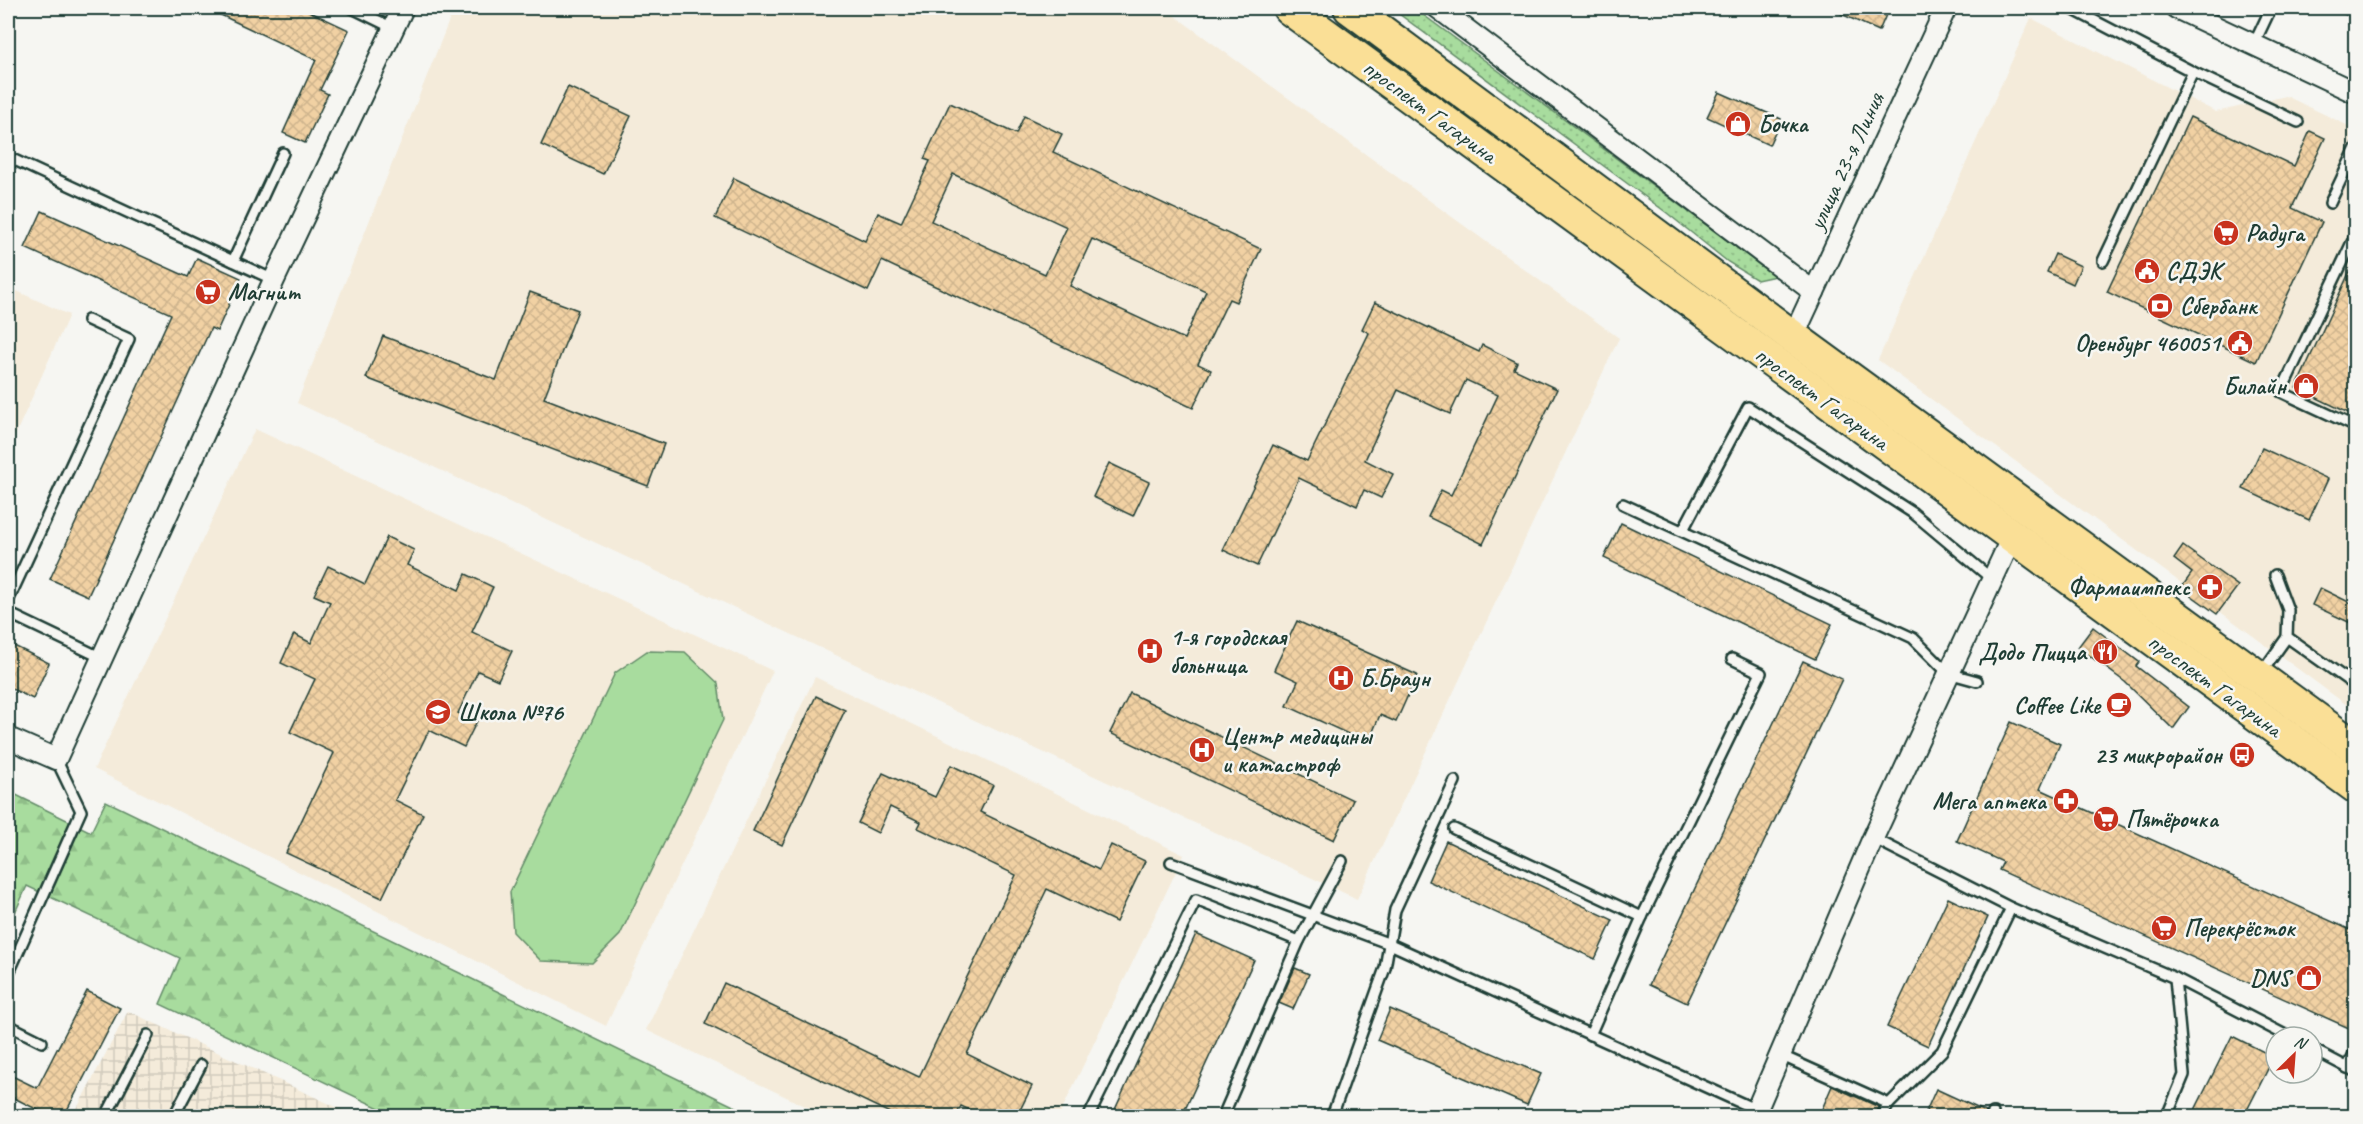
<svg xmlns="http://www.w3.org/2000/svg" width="2363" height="1124" font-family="Caveat,sans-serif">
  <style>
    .built { fill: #f4ebda }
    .industrial { fill: url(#industrial-grid) }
    .grass { fill: url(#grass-dots); stroke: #648c69; stroke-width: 1.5 }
    .forest { fill: url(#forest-firs); stroke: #648c69; stroke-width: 1.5 }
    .pitch { fill: #a8dc9e; stroke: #648c69; stroke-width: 1.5 }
    .building { fill: url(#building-cross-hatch); stroke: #1f3d34; stroke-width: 1.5; fill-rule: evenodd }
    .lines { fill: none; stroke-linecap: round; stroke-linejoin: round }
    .service-casing { stroke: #1f3d34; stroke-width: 14 }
    .minor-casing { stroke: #1f3d34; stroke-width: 24 }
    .primary-casing { stroke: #1f3d34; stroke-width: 36 }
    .service { stroke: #f6f6f2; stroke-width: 9 }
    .minor { stroke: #f6f6f2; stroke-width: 20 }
    .primary { stroke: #fadf96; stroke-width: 32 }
    .labels { text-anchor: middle; stroke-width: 5; stroke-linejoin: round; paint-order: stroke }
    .street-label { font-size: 24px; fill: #1f3d34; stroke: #f6f6f2 }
    .poi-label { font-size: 24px; font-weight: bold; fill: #1f3d34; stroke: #f6f6f2; text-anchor: start }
  </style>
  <defs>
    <pattern id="industrial-grid" width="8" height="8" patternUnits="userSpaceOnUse" patternTransform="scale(1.5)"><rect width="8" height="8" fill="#f4ebda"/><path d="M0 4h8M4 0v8" fill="none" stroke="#d1cabc"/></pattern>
    <pattern id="grass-dots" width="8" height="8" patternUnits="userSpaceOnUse" patternTransform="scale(1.5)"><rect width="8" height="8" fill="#a8dc9e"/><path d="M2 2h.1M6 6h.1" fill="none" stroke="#90be89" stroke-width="1.8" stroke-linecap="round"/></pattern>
    <pattern id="forest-firs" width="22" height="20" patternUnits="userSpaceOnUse" patternTransform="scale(1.5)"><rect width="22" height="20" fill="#a8dc9e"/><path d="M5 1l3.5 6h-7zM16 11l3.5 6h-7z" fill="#90be89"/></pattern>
    <pattern id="building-cross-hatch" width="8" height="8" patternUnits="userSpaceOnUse" patternTransform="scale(1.5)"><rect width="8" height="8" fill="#f1d1a3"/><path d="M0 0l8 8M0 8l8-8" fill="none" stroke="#ceb48d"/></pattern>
  </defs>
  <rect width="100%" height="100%" fill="#f6f6f2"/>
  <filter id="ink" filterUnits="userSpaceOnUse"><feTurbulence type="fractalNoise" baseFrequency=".0167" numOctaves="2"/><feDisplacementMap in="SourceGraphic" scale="12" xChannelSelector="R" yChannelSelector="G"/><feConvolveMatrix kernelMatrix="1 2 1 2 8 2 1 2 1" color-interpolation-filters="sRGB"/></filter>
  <g filter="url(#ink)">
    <g class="built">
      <polygon points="454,8 1164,8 1619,338 1357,899 297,403"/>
      <polygon points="2031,18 2216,112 2286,96 2355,129 2355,711 1878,360"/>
      <polygon points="8,287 69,315 8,451"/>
      <polygon points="255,429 773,671 606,1026 94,769"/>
      <polygon points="815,677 1184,855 1059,1116 826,1116 646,1030"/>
    </g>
    <polygon class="industrial" points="128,1011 356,1116 73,1116"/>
    <polygon class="grass" points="1391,8 1414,8 1775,276 1757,280 1728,262 1667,213"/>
    <polygon class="forest" points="8,791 91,832 106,801 754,1116 396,1116 160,1004 180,958 27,886 8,928"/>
    <polygon class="pitch" points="647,651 685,652 718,683 723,720 620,935 592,963 541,961 513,932 510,892 615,673"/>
    <g class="building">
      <polygon points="206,8 302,8 349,30 320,90 328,94 305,143 283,133 316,60"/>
      <polygon points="1828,8 1889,8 1879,31"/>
      <polygon points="568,87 631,116 603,174 541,145"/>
      <polygon points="1719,92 1781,119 1769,145 1707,117"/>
      <path d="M950 103 1016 134 1024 116 1062 134 1053 152 1261 249 1236 302 1229 299 1198 364 1211 370 1193 408 882 261 868 291 715 218 734 178 865 241 878 213 901 223 930 161 924 159ZM953 174 1067 227 1045 274 931 221ZM1092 239 1206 291 1184 339 1070 286Z"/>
      <polygon points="2190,117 2294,166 2310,131 2325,138 2292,208 2322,222 2256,362 2107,292"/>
      <polygon points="42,211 188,277 197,258 241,278 217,331 211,328 88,596 50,579 171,314 25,248"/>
      <polygon points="2055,254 2081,266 2073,284 2047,272"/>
      <polygon points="2355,260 2355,416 2296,388"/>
      <polygon points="530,292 578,310 544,398 664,444 648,486 366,378 383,336 496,380"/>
      <polygon points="1375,302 1479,352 1482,345 1517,362 1514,369 1557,389 1483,544 1428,517 1441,490 1451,495 1498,395 1466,380 1450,414 1398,390 1365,460 1393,474 1381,498 1364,490 1357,506 1299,478 1257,566 1223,550 1273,445 1307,461 1369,333 1362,329"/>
      <polygon points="2262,448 2328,479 2309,520 2243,489"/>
      <polygon points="1109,463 1149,482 1133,516 1093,497"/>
      <polygon points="1621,523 1832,624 1815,659 1604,558"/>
      <polygon points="387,537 414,550 407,565 459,590 466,574 493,587 472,632 512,651 498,680 478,671 458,713 477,721 464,747 429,730 395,800 423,814 382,898 286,853 334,753 290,732 315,679 281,663 294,634 311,643 330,602 314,595 328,566 365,584"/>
      <polygon points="2183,546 2238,586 2217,614 2181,588 2192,573 2174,559"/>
      <polygon points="2320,588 2355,605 2355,625 2312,605"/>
      <polygon points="1297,621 1417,675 1396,722 1380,715 1368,743 1287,706 1298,681 1274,670"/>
      <polygon points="2093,627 2139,662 2136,666 2189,707 2173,729 2125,682 2078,647"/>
      <polygon points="8,643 49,663 33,699 8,687"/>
      <polygon points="1803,661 1842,679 1687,1003 1649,985"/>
      <polygon points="1130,693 1353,800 1334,840 1110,733"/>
      <polygon points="816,696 845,710 782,845 753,831"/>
      <polygon points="2011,722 2060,744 2040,789 2355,932 2355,1020 2351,1029 1999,870 2003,862 1957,841"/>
      <polygon points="951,765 993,785 980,812 1099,870 1111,845 1145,861 1116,922 1047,889 967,1054 1032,1086 1017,1116 983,1116 961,1106 956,1116 896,1116 705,1024 724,983 919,1077 1016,875 918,828 921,822 890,807 878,833 858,823 883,773 935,797"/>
      <polygon points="1446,841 1613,920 1595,959 1428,881"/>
      <polygon points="1948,898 1988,917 1928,1046 1887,1027"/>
      <polygon points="1196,934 1254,960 1182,1116 1112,1116"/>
      <polygon points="1295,968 1309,974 1293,1009 1279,1003"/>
      <polygon points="87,991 120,1008 64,1116 50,1116 8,1095 8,1074 37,1088"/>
      <polygon points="1390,1009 1541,1074 1527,1105 1377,1040"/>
      <polygon points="2232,1036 2274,1057 2244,1116 2192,1116"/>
      <polygon points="1832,1086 1879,1107 1875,1116 1819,1116"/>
      <polygon points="1936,1089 1986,1112 1985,1116 1924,1116"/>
    </g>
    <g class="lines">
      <g class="service-casing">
        <g id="service">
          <polyline points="352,8 393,28"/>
          <polyline points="2070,8 2193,72 2298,122"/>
          <polyline points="2346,8 2356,12"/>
          <polyline points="2254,44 2271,8"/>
          <polyline points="8,157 274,280"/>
          <polyline points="2330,203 2356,148"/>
          <polyline points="2356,234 2281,392 2356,427"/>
          <polyline points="233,261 283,153"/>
          <polyline points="2103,261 2193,72"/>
          <polyline points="1623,504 1913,638 1948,673 1977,681"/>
          <polyline points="1683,530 1748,407 1913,513 1993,580"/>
          <polyline points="2275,575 2288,610 2287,637 2356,686"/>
          <polyline points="8,601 129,339 88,320"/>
          <polyline points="8,613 102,658"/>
          <polyline points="2262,672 2287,637"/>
          <polyline points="1454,829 1642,917"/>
          <polyline points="1873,838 2011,908 2175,978 2289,1037"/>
          <polyline points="1171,862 1390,944 1770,1116"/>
          <polyline points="8,975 81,811 56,759"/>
          <polyline points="8,1025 42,1042"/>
          <polyline points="1590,1035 1642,917 1761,673 1732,659"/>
          <polyline points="2312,1049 2356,1072"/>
          <polyline points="1780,1055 1889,1104"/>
          <polyline points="2347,1068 2356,1050"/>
          <polyline points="106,1116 148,1035"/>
          <polyline points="174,1116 201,1065"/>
          <polyline points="1089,1116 1196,900 1299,941"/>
          <polyline points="1223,1116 1299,941 1342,861"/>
          <polyline points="1332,1116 1385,968 1395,910 1455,781"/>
          <polyline points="1882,1116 1889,1104 1942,1051 2011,908"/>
          <polyline points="1992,1116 1993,1113"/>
          <polyline points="2167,1116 2184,1075 2175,978"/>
        </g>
      </g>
      <g class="minor-casing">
        <g id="minor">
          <polyline points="1438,8 1814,292"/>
          <polyline points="2176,8 2356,93"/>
          <polyline points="1793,337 1946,8"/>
          <polyline points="8,738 56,759 274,280 403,8"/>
          <polyline points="1754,1116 1873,838 2012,537"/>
        </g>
      </g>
      <g class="primary-casing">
        <g id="primary">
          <polyline points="1289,8 2356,787"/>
          <polyline points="1350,8 1793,337 2356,748"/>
        </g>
      </g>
      <use href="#service" class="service"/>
      <use href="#minor" class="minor"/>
      <use href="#primary" class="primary"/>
    </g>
  </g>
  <defs>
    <g id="shop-disc" transform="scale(1.35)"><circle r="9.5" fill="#c8321e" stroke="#f6f6f2"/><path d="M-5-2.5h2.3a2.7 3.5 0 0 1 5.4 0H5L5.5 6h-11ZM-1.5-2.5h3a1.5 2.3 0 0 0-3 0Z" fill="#fff"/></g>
    <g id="supermarket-disc" transform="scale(1.35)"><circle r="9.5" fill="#c8321e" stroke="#f6f6f2"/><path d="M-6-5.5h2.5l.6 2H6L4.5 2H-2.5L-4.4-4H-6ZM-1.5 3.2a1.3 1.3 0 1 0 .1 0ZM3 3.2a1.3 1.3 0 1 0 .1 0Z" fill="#fff"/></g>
    <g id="civic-disc" transform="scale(1.35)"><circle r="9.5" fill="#c8321e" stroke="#f6f6f2"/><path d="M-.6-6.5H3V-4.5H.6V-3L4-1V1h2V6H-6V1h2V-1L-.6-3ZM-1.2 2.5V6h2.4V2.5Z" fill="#fff"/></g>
    <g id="bank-disc" transform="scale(1.35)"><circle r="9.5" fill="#c8321e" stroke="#f6f6f2"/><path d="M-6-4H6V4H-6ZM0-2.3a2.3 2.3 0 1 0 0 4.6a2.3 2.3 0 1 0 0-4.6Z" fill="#fff"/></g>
    <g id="pharmacy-disc" transform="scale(1.35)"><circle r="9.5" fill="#c8321e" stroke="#f6f6f2"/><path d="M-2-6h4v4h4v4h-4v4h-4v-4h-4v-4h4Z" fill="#fff"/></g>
    <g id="hospital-disc" transform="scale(1.35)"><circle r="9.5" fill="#c8321e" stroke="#f6f6f2"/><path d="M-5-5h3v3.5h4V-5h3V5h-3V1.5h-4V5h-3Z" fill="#fff"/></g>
    <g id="restaurant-disc" transform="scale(1.35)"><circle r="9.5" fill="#c8321e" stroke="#f6f6f2"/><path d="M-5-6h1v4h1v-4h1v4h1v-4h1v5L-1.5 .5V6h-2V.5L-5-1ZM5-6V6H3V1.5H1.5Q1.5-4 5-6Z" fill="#fff"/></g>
    <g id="cafe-disc" transform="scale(1.35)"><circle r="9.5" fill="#c8321e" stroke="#f6f6f2"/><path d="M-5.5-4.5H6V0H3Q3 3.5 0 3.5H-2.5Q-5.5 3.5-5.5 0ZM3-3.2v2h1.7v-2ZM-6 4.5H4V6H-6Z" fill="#fff"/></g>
    <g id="school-disc" transform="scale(1.35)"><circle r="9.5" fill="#c8321e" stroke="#f6f6f2"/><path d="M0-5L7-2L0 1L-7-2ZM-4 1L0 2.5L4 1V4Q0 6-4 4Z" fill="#fff"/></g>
    <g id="bus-disc" transform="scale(1.35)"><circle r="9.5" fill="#c8321e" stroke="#f6f6f2"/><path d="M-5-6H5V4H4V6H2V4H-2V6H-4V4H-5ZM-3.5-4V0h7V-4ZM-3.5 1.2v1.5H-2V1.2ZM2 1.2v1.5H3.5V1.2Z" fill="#fff"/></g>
  </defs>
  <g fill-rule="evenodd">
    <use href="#shop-disc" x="1738" y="124"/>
    <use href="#supermarket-disc" x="2226" y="233"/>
    <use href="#civic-disc" x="2147" y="271"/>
    <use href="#supermarket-disc" x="208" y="292"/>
    <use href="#bank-disc" x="2160" y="306"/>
    <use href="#civic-disc" x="2240" y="343"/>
    <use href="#shop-disc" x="2306" y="386"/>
    <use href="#pharmacy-disc" x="2210" y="587"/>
    <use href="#hospital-disc" x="1150" y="651"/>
    <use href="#restaurant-disc" x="2105" y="652"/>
    <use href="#hospital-disc" x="1341" y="678"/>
    <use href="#cafe-disc" x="2119" y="705"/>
    <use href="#school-disc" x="438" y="712"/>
    <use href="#hospital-disc" x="1202" y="750"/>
    <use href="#bus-disc" x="2242" y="755"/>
    <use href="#pharmacy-disc" x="2066" y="801"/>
    <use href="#supermarket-disc" x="2106" y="819"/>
    <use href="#supermarket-disc" x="2164" y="928"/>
    <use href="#shop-disc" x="2309" y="978"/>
  </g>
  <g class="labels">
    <g class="street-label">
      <text transform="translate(1430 111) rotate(36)" y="8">проспект Гагарина</text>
      <text transform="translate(1846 161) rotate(-65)" y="8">улица 23-я Линия</text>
      <text transform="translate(1822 398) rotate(36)" y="8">проспект Гагарина</text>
      <text transform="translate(2215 685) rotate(36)" y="8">проспект Гагарина</text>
    </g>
    <g class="poi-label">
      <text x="1758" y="132">Бочка</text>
      <text x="2246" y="241">Радуга</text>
      <text x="2166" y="279">СДЭК</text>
      <text x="228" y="300">Магнит</text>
      <text x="2180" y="314">Сбербанк</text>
      <text x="2220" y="351" text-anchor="end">Оренбург 460051</text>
      <text x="2286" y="394" text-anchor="end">Билайн</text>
      <text x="2190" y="595" text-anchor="end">Фармаимпекс</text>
      <text x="1170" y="645">1-я городская<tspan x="1170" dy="28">больница</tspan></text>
      <text x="2086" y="660" text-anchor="end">Додо Пицца</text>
      <text x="1360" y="686">Б.Браун</text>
      <text x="2100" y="713" text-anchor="end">Coffee Like</text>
      <text x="458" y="720">Школа №76</text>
      <text x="1222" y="744">Центр медицины<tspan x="1222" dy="28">и катастроф</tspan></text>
      <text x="2222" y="763" text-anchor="end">23 микрорайон</text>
      <text x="2046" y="809" text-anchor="end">Мега аптека</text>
      <text x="2126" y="827">Пятёрочка</text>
      <text x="2184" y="936">Перекрёсток</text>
      <text x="2290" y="986" text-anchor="end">DNS</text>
    </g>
  </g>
  <rect width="2363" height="1124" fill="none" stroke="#f6f6f2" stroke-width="30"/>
  <rect x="15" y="15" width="2333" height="1094" fill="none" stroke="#1f3d34" stroke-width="2" filter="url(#ink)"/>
  <g transform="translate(2294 1055) rotate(25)"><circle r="28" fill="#f6f6f2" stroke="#a0aca6" stroke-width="1.5"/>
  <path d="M0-4.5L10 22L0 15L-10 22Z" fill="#c8321e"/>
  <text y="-9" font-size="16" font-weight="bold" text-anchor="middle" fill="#1f3d34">N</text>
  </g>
</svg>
